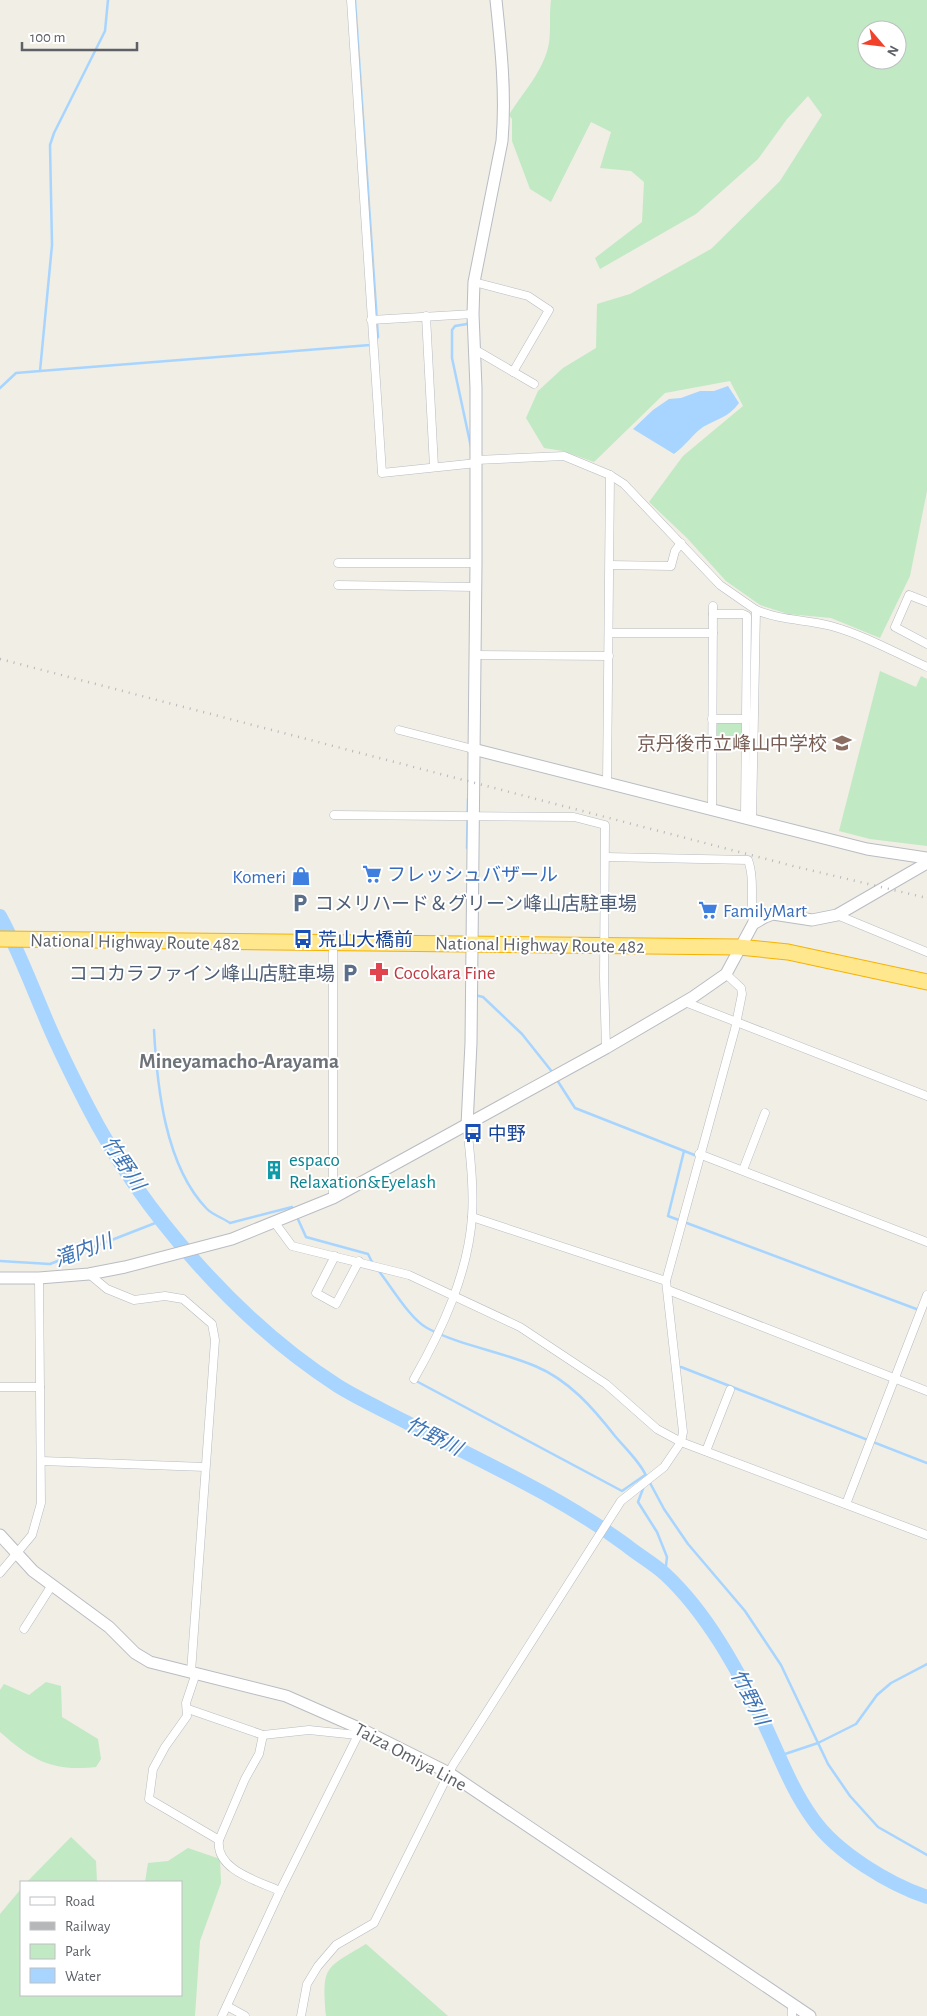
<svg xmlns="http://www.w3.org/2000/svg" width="927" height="2016" font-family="'Alegreya Sans','Noto Sans JP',sans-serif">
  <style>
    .green { fill: #c1e9c3; fill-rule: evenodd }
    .water { fill: #a7d5ff }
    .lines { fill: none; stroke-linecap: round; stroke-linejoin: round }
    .stream { stroke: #a7d5ff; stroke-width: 2.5 }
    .river { stroke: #a7d5ff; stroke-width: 14 }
    .street-casing { stroke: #b8bbc0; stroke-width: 9 }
    .secondary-casing { stroke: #b9bcc2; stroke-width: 13 }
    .highway-casing { stroke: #f6b200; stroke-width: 17 }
    .street { stroke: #fff; stroke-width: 8 }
    .secondary { stroke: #fff; stroke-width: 11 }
    .highway { stroke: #ffe78e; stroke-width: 15 }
    .rail { stroke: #b6b7b8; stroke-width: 2.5; stroke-dasharray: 1 6; stroke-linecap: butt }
    .labels { text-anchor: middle; stroke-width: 4; stroke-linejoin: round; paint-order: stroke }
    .education-label { font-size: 19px; fill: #785e54; stroke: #fff; text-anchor: end }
    .shop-label { font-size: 19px; fill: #366cbe; stroke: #fff; text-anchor: start }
    .service-label { font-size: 19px; fill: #4e5e75; stroke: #fff; text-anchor: start }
    .transit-label { font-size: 19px; fill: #164399; stroke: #fff; text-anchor: start }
    .street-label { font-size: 19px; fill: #5d6167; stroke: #fff }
    .health-label { font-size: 19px; fill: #be3a42; stroke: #fff; text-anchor: start }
    .culture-label { font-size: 19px; fill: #0d838f; stroke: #fff; text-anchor: start }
    .water-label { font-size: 20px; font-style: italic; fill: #3d74b7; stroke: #fff }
    .quarter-label { font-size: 21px; font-weight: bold; fill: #6e7379; stroke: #fff }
  </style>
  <rect width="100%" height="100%" fill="#f0eee5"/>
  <g class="green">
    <path d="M551 0H927V491L910 576 880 638 831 618 788 614 760 605 726 581 687 538 649 502 683 456 743 406 730 381 665 393 594 462 563 451 544 448 526 418 538 391 563 368 596 348 597 304 630 294 711 249 780 181 822 115 808 96 787 119 758 159 696 214 600 269 595 258 642 222 644 182 631 171 600 168 611 132 591 122 551 202 530 189 512 141V119L509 115C523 92 544 71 549 43 551 29 549 14 551 0ZM867 30H897V60H867Z"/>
    <polygon points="880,671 916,687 921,676 927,679 927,846 870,839 839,831"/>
    <polygon points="744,721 744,736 715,736 714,722"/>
    <path d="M46 1682 61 1686 62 1717 98 1739 101 1759 96 1767C52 1772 32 1760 0 1732V1690L4 1684 29 1695Z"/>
    <polygon points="71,1837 96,1861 97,1882 27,1882"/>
    <polygon points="188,1848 220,1859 221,1883 200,1941 195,2016 0,2016 0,1914 21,1889 21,1995 181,1995 181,1882 145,1882 148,1863 168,1861"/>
    <path d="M366 1944 448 2016H326C322 1966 324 1969 366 1944Z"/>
  </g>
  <path class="water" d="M728 386 739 403C729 417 717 419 703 427 693 434 685 446 674 454L633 429 653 410 669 399 681 398 700 391H714Z"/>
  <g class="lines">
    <g class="stream">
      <polyline points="355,0 378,337 376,339"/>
      <polyline points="508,92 508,79"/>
      <polyline points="469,320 467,324 455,326 452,330 452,358 471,447"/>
      <polyline points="40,371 370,345 372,343"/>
      <polyline points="0,388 16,373 40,371 52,245 50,145 54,133 105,31 108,0"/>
      <polyline points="467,848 468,799"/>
      <polyline points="475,995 483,997 522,1034 553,1073"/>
      <path d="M154 1030C157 1086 165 1166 207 1209 213 1215 223 1218 230 1223L292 1207 293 1210"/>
      <polyline points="557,1080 575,1108 697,1156"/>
      <polyline points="684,1151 668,1216 919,1310"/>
      <polyline points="297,1217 306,1237 368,1254 373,1264"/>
      <polyline points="0,1261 50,1264 163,1220"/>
      <path d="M378 1270C391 1286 410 1319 427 1328 461 1346 500 1351 535 1366 569 1380 593 1408 615 1436 625 1448 642 1464 647 1478"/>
      <polyline points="681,1367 927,1463"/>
      <polyline points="418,1382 622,1491 645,1475"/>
      <polyline points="649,1481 664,1509 688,1544 745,1611 781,1665 828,1764 850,1796 878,1827 927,1855"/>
      <polyline points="644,1486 638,1502 657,1532 667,1557 665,1574"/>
      <polyline points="779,1756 818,1743 856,1724 877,1695 891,1683 927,1664"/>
    </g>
    <path class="river" d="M0 916C17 947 29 979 43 1012 56 1044 72 1076 88 1107 142 1212 238 1322 338 1386 359 1399 383 1410 406 1422 480 1461 558 1495 626 1545 638 1555 653 1563 665 1574 707 1613 737 1669 762 1719 778 1752 791 1789 813 1819 837 1853 889 1884 927 1897"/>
    <g class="street-casing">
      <g id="street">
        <polyline points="351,0 382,473 477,463"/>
        <polyline points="474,282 528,296 549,310 513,372"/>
        <polyline points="426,316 434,467"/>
        <polyline points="371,320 473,314"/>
        <polyline points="474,349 534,384"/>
        <polyline points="476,460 564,456 610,475 624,484 720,585 756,610 752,819"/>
        <polyline points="338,563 476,563"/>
        <polyline points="610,565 671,566 675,551 681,543"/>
        <polyline points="338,585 476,587"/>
        <polyline points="927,602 909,595 895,627 927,644"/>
        <path d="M756 610C782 621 805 619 831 626 864 635 896 653 927 667"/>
        <polyline points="713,614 743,614 747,616 745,818"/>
        <polyline points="609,633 713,633"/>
        <polyline points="475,655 609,656"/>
        <polyline points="712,719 747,719"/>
        <polyline points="399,730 473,749"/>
        <polyline points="607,784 610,475"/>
        <polyline points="712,809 713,606"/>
        <polyline points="334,815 574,817 605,825 604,978 606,1048"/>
        <path d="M606 857 748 860C755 879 750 903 753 924"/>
        <polyline points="837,915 927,952"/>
        <polyline points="333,942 333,1198"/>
        <polyline points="685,1002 927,1096"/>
        <polyline points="699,1154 927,1242"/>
        <polyline points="743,1170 765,1113"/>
        <polyline points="472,1217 666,1281"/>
        <polyline points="275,1223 292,1246 409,1275 520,1327 606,1384 657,1429 681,1442 927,1535"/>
        <polyline points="335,1256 316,1293 336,1304 359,1261"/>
        <polyline points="89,1274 107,1289 134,1300 165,1296 183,1299 212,1324 215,1340 191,1672"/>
        <polyline points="668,1290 927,1391"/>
        <path d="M414 1379C442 1330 468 1274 472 1217 474 1187 470 1155 467 1125"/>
        <polyline points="0,1387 40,1387"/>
        <polyline points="706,1451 730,1390"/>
        <polyline points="42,1461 205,1467"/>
        <polyline points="846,1504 927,1295"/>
        <polyline points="0,1573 32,1535 41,1503 39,1278"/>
        <polyline points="24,1629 52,1585"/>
        <polyline points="196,1673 186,1703 187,1716 165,1747 153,1769 149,1799 219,1840"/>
        <path d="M188 1709 263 1735 259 1754 245 1779 219 1840C215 1870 258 1881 280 1891"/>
        <polyline points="263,1735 309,1730 357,1735"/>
        <polyline points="792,2005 792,2016"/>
        <polyline points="227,2006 245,2016"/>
        <polyline points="222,2016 280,1891 361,1729"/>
        <polyline points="301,2016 307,1984 318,1966 336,1945 374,1923 453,1765 621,1501 664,1467 681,1442 683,1432 666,1281 735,1029 742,994 741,988 726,974"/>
      </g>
    </g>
    <g class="secondary-casing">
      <g id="secondary">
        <polyline points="473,749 867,849 927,858"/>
        <path d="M467 1125 471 1043 476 563V388L473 314 474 282 502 141C506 94 501 47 496 0"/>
        <polyline points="0,1278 39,1278 89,1274 125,1267 232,1239 333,1198 606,1048 693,997 726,974 753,924 765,917 773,914 812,920 837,915 927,863"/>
        <polyline points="0,1535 33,1571 109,1627 135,1653 150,1662 286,1696 361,1729 449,1773 810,2016"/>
      </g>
    </g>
    <g class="highway-casing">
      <polyline id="highway" points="0,939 739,947 788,952 927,982"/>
    </g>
    <use href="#street" class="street"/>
    <use href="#secondary" class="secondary"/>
    <use href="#highway" class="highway"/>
    <polyline class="rail" points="0,659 793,866 927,898"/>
  </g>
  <defs>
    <g id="school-bare" transform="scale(1.5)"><path d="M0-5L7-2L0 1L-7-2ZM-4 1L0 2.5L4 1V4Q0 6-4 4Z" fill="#8d6e63" stroke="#fff" stroke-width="2.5" paint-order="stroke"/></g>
    <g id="supermarket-bare" transform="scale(1.5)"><path d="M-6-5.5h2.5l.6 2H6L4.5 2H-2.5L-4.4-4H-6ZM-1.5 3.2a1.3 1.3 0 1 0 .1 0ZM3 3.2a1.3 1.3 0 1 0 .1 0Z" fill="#3f7fe0" stroke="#fff" stroke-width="2.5" paint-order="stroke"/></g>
    <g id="shop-bare" transform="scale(1.5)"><path d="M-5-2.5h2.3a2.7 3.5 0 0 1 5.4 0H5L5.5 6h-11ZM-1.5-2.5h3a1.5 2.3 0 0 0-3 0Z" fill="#3f7fe0" stroke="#fff" stroke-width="2.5" paint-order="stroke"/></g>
    <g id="parking-bare" transform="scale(1.5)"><path d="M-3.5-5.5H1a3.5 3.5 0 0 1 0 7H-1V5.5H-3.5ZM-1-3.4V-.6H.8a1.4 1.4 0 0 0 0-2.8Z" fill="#5c6f8a" stroke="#fff" stroke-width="2.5" paint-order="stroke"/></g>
    <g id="bus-bare" transform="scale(1.5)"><path d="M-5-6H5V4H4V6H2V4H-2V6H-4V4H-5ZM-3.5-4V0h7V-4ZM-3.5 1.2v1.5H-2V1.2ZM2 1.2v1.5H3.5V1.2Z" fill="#1a4fb4" stroke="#fff" stroke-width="2.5" paint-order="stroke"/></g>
    <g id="pharmacy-bare" transform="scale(1.5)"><path d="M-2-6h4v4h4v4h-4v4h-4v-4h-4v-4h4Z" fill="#e0444e" stroke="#fff" stroke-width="2.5" paint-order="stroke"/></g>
    <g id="building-bare" transform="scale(1.5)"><path d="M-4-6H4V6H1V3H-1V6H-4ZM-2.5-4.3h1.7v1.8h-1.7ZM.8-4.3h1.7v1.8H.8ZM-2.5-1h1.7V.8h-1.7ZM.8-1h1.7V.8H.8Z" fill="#0f9aa8" stroke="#fff" stroke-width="2.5" paint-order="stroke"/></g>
  </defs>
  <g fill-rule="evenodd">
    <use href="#school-bare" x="842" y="743"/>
    <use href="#supermarket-bare" x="372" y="874"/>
    <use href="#shop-bare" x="301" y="876"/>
    <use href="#parking-bare" x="300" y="903"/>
    <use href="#supermarket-bare" x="708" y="910"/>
    <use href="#bus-bare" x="303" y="939"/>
    <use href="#pharmacy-bare" x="379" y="972"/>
    <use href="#parking-bare" x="350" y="973"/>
    <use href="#bus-bare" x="473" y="1133"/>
    <use href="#building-bare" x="274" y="1170"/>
  </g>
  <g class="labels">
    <g class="education-label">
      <text x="827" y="750">京丹後市立峰山中学校</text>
    </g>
    <g class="shop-label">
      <text x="387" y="881">フレッシュバザール</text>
      <text x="286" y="883" text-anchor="end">Komeri</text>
      <text x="723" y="917">FamilyMart</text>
    </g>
    <g class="service-label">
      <text x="315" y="910">コメリハード＆グリーン峰山店駐車場</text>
      <text x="335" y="980" text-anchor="end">ココカラファイン峰山店駐車場</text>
    </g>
    <g class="transit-label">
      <text x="318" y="946">荒山大橋前</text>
      <text x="488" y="1140">中野</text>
    </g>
    <g class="street-label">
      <text transform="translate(135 941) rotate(1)" y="7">National Highway Route 482</text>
      <text transform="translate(540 944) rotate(1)" y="7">National Highway Route 482</text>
      <text transform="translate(411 1756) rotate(28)" y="7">Taiza Omiya Line</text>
    </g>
    <g class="health-label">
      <text x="394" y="979">Cocokara Fine</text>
    </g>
    <g class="culture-label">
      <text x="289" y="1166">espaco<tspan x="289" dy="22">Relaxation&amp;Eyelash</tspan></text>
    </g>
    <g class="water-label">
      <text transform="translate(124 1163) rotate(56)" y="7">竹野川</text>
      <text transform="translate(83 1250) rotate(-20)" y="7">滝内川</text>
      <text transform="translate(434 1436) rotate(27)" y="7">竹野川</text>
      <text transform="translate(750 1697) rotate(63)" y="7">竹野川</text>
    </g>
    <g class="quarter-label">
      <text x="239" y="1068">Mineyamacho-Arayama</text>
    </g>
  </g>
  <rect x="20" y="1881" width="162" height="115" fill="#ffffff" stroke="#bec0c2"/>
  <rect x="30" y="1897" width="25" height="8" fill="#ffffff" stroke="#bec0c2"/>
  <text x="65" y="1906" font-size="15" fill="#5d6167">Road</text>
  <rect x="30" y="1922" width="25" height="8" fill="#b6b7b8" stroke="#bec0c2"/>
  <text x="65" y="1931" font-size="15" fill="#5d6167">Railway</text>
  <rect x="30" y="1944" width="25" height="15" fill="#c1e9c3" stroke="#bec0c2"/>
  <text x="65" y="1956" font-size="15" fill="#5d6167">Park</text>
  <rect x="30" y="1968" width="25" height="15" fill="#a7d5ff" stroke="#bec0c2"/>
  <text x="65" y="1981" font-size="15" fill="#5d6167">Water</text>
  <g transform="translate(882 45) rotate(118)"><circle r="24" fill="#ffffff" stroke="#bec0c2"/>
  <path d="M0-4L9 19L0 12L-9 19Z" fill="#f1412a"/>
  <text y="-8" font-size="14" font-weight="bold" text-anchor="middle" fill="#5d6167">N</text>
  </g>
  <path d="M22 42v8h115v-8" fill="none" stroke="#5d6167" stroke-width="2.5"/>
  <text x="30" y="42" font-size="15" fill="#5d6167" stroke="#ffffff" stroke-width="4" paint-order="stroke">100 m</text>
</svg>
